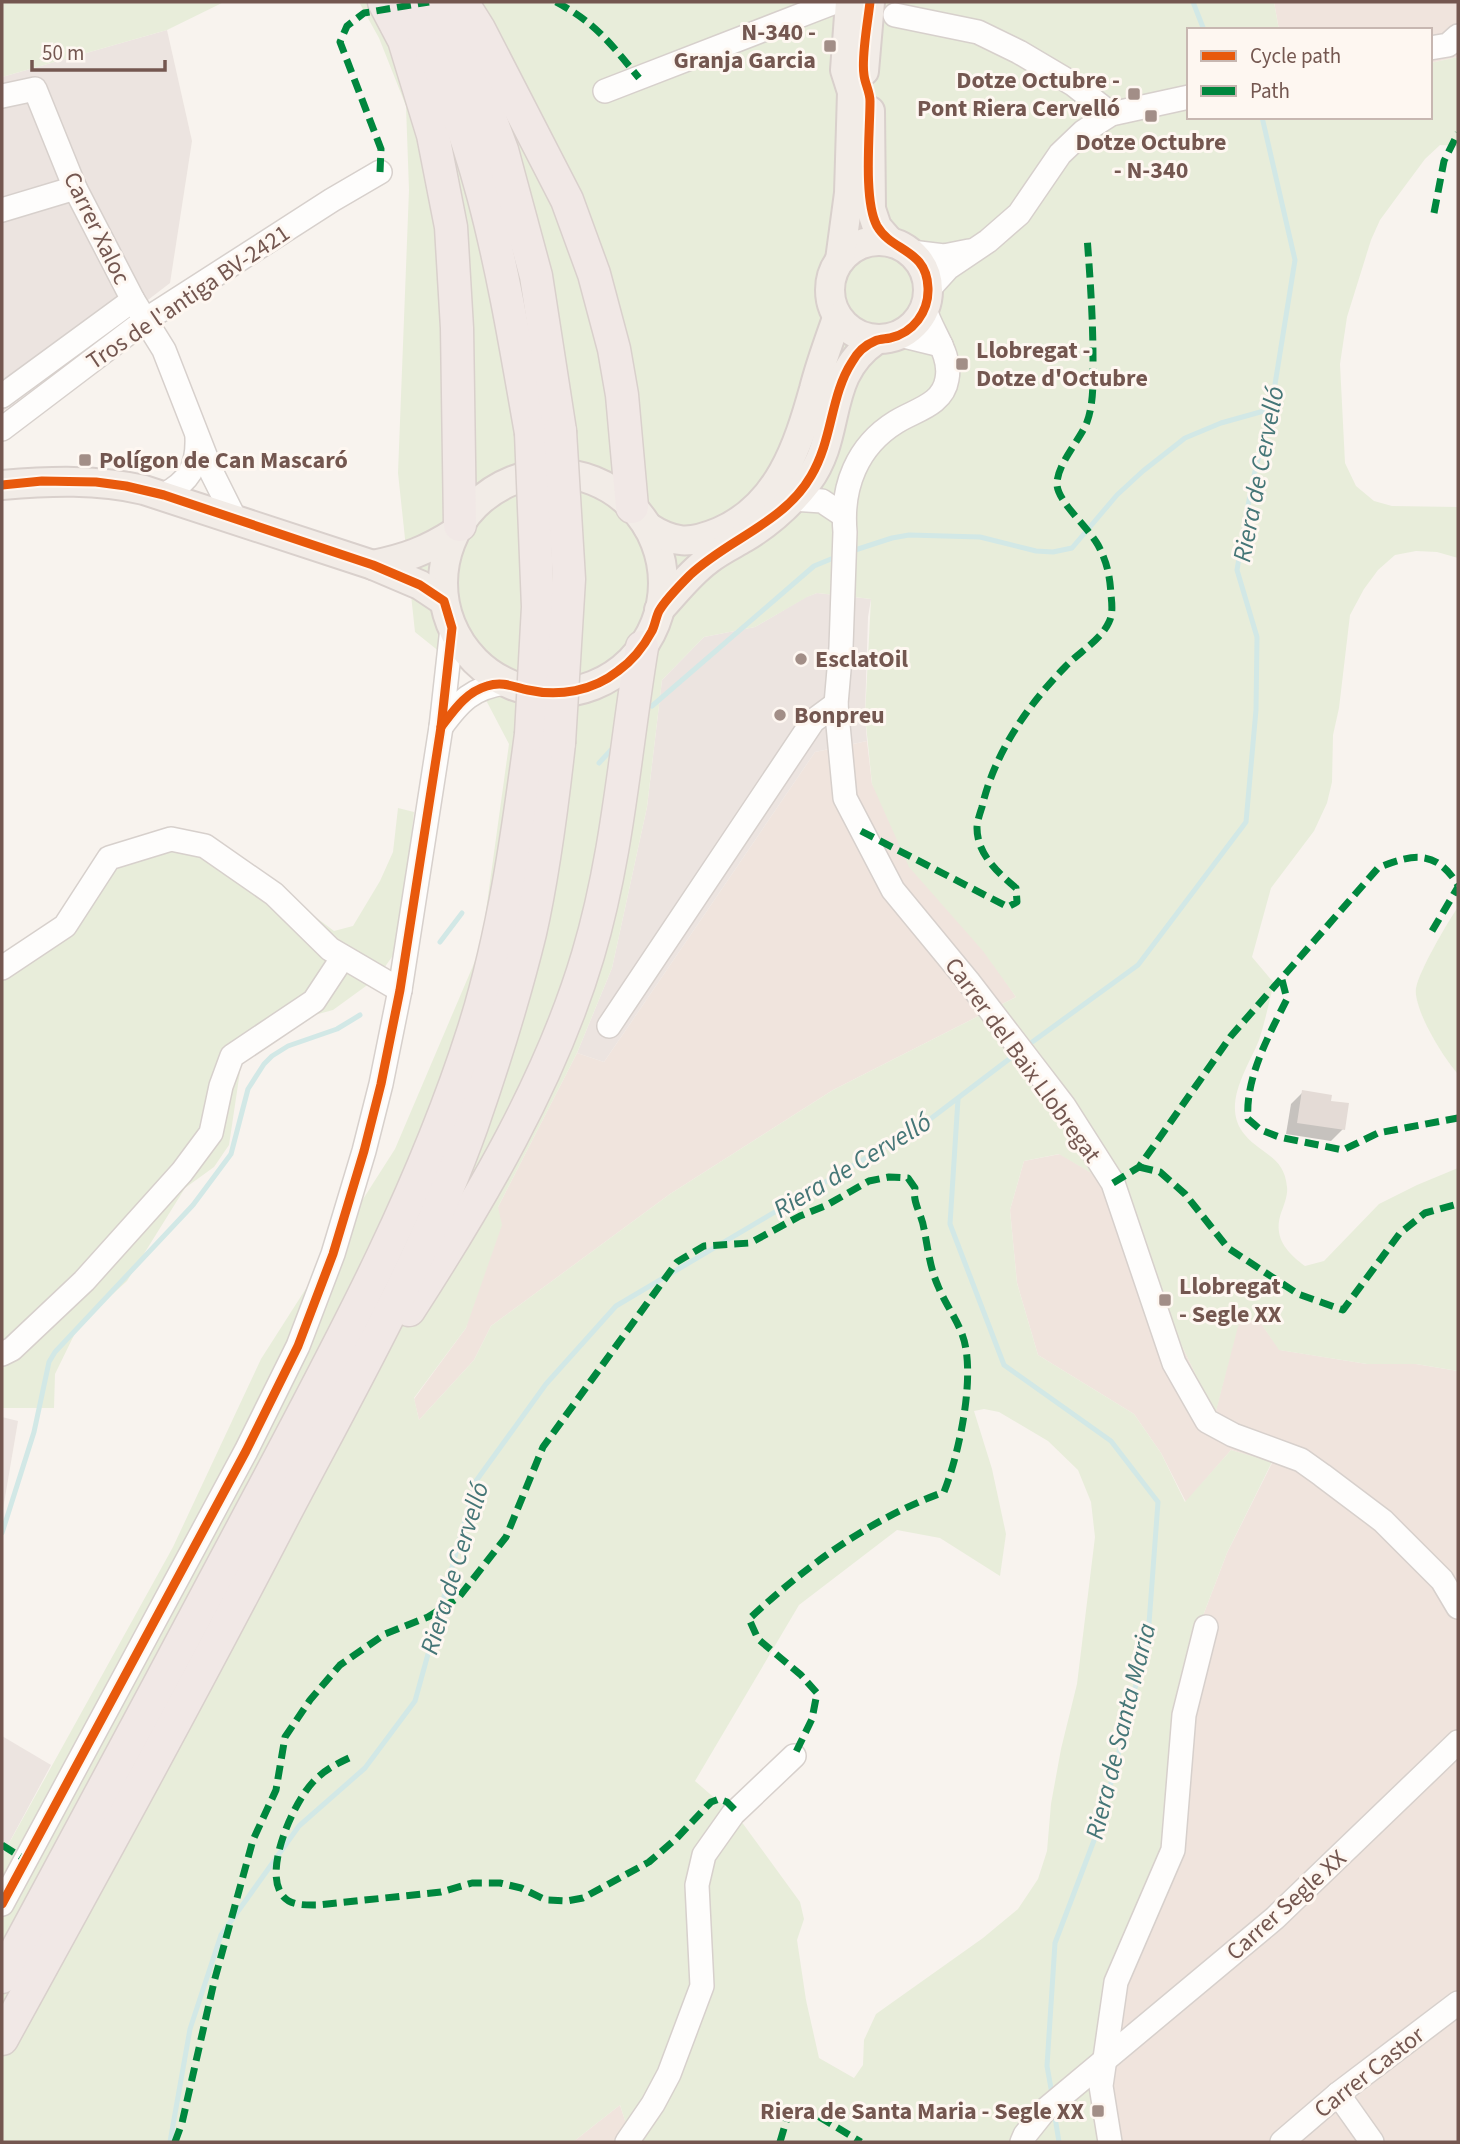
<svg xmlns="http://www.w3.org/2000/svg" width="1460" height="2144" font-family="'Source Sans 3',sans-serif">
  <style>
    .residential { fill: #f0e4dd }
    .industrial { fill: #ece4e0 }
    .green { fill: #e8edda; fill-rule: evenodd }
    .shadow { fill: #0003 }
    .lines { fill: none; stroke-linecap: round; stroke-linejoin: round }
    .stream { stroke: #d2e8e6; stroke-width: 5 }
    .building { fill: #e4dbd6 }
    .minor-casing { stroke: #d7d0cc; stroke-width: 26 }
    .major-casing { stroke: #d9d0cc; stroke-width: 32 }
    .highway-casing { stroke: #d9d0cc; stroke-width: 35 }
    .minor { stroke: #fefdfc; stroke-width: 23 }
    .major { stroke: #f2ece7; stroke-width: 28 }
    .highway { stroke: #f1e8e6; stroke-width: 32 }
    .highway-bridge-casing { stroke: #d9d0cc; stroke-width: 35; stroke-linecap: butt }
    .highway-bridge { stroke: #f1e8e6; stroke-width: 32 }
    .quiet { stroke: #00873e; stroke-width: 7; stroke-dasharray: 14 7; stroke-linecap: butt }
    .cycleway-casing { stroke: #fef7f1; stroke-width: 13 }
    .cycleway { stroke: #e8590c; stroke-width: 9 }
    .poi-dot { fill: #a28e87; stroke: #fef7f1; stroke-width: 2.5 }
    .labels { text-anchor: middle; stroke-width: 6; stroke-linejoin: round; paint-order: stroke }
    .poi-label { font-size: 24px; font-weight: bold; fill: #745750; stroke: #fef7f1; text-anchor: start }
    .street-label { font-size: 24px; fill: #745750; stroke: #fef7f1 }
    .water-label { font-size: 26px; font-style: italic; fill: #457677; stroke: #fef7f1 }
  </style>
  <rect width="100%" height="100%" fill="#f8f3ee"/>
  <g class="residential">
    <polygon points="1274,2 1458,2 1458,57 1430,63 1430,30 1279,30"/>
    <polygon points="867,741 872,784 1016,997 833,1090 670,1194 491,1326 474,1360 419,1420 414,1399 466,1328 498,1207 577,1053 604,1062 815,752"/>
    <polygon points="1060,1154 1120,1190 1181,1344 1215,1414 1239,1319 1260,1322 1280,1350 1367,1364 1416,1364 1458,1371 1458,2142 1099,2142 1109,1967 1168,1846 1176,1703 1204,1613 1227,1553 1272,1463 1231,1450 1186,1502 1161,1453 1134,1414 1038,1355 1017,1283 1010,1210 1024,1161"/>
    <polygon points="620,2105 632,2142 573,2142"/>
  </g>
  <g class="industrial">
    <polygon points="167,30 192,141 170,283 2,412 2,77"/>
    <polygon points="817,593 871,599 868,617 865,715 867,741 815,752 604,1062 577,1053 612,968 647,807 662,680 704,637 755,627 806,597"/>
    <polygon points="2,1417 18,1421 2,1515"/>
    <polygon points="2,1736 51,1765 2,1856"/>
  </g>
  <g class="green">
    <polygon points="2,2 224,2 167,30 2,77"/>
    <path d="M359 2H1274L1279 30H1189V117H1430V63L1458 57V146L1440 145 1425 159 1402 190 1380 220 1371 240 1347 317 1340 364 1345 463 1356 486 1374 501 1392 506 1458 507V558L1437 552 1416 551 1395 555 1378 570 1364 589 1350 615 1339 708 1333 735 1332 782 1327 803 1314 831 1271 888 1252 957 1274 983C1269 1002 1265 1022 1259 1040 1248 1068 1220 1106 1245 1135 1262 1155 1284 1156 1287 1187 1288 1195 1284 1205 1281 1213 1273 1237 1286 1252 1305 1266L1324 1261 1379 1204 1417 1185 1458 1168V1371L1416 1364H1367L1279 1350 1260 1322 1240 1319 1215 1415 1181 1344 1120 1190 1059 1154 1024 1161 1010 1210 1017 1283 1038 1355 1134 1414 1161 1453 1185 1502 1231 1450 1272 1462 1227 1553 1204 1613 1176 1703 1168 1846 1109 1967 1099 2142H632L620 2105 573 2142H2V1856L173 1547 261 1359 395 1149 481 947 509 744 476 681 415 632 398 473 409 190 406 106 379 38ZM817 593 871 599 865 715 872 784 909 867 983 951 1016 997 833 1090 670 1194 491 1326 474 1360 419 1420 414 1398 466 1328 502 1225 498 1207 577 1053 612 968 647 807 662 680 704 637 755 627 807 597ZM984 1409 999 1412 1048 1441 1078 1470 1091 1502 1095 1537 1077 1684 1061 1749 1051 1804 1047 1851 1038 1879 1018 1909 983 1938 876 2014 864 2040 863 2065 854 2078 819 2058 806 2000 797 1940 804 1919 800 1902 741 1821 695 1781 799 1605 897 1530 940 1538 1000 1576 1006 1534 992 1469 974 1411Z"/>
    <polygon points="398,808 414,812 409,859 394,954 377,978 333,1010 296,1020 242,1058 229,1145 214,1167 185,1188 127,1281 79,1325 55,1374 54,1408 2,1408 2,953 58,917 96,856 166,829 205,834 334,931 353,926 380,881 393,852"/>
    <path d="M1458 907V1074C1444 1059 1413 1009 1416 988 1419 971 1447 923 1458 907Z"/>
  </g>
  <polygon class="shadow" points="1303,1092 1329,1102 1343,1129 1331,1141 1286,1134 1291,1104"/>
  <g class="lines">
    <g class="stream">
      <polyline points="1193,2 1204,30"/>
      <polyline points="852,551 892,538 909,535 980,537 1036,551 1053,552 1072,548 1117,495 1143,471 1185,438 1221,423 1271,409"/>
      <polyline points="652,706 814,566 836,557"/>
      <polyline points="599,763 611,750"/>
      <polyline points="440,942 462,913"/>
      <polyline points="1024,1048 1138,965 1246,822 1256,710 1257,637 1237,570 1252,483 1271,409 1295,260 1262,117"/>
      <polyline points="958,1099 950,1224 1004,1365 1111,1441 1158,1502 1148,1637 1101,1822 1055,1943 1047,2066 1052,2094"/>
      <polyline points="2,1533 34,1432 49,1362 55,1352 193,1205 231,1154 248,1089 264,1064 272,1056 288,1046 337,1029 360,1015"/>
      <polyline points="1054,2111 1059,2142"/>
      <polyline points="170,2142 190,2029 221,1935 299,1826 365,1768 415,1701 476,1481 546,1384 616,1306 925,1123 1017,1053"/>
    </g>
  </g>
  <polygon class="building" points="1302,1090 1332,1095 1331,1101 1349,1103 1345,1130 1297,1123"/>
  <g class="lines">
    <g class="minor-casing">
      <g id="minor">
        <polyline points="895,15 978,32 1019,52 1073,84 1111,114"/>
        <polyline points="1430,48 1448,45 1458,36"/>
        <polyline points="605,91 835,2"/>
        <polyline points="2,96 35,89 75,188 133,300 164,350 212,473 235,519"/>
        <polyline points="2,210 75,188"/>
        <polyline points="911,252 944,256 969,251"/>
        <polyline points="928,290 948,268 988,241 1019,214 1060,154 1083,132 1111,114 1189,97"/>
        <path d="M925 309C931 332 952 354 947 379 943 405 915 410 896 422 857 446 841 487 845 532L841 647 836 704 845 798 893 890 968 981 1064 1106 1113 1183 1174 1363 1207 1421 1233 1435 1301 1460 1322 1475 1383 1521 1442 1580 1458 1607"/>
        <polyline points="900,335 941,345"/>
        <polyline points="2,396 133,300"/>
        <polyline points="2,429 147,319 332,200 380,172"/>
        <path d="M164 495C189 481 198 467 197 438"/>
        <polyline points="792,499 822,501 843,515"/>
        <path d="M441 727C460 701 472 688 505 683"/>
        <polyline points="2,968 65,926 109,858 171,839 205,846 274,894 330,949 400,990"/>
        <polyline points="609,1026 813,721 836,704"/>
        <polyline points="2,1354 12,1349 84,1281 182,1172 211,1133 221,1086 232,1056 314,1001 343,957"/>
        <polyline points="2,1904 246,1451 298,1346 333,1254 364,1151 381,1084 400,990 441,727 452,628"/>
        <polyline points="1338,2094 1372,2142"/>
        <polyline points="627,2142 653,2104 669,2074 702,1986 697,1885 704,1855 733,1814 794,1756"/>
        <polyline points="1022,2142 1025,2135 1045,2110 1275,1918 1458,1742"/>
        <polyline points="1110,2142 1101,2086 1116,1982 1173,1850 1184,1715 1206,1627"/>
        <polyline points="1282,2142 1338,2094 1458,2003"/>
      </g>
    </g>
    <g class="major-casing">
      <g id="major">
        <polyline points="864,71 870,2"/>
        <polyline points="870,111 871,209 877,227 890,242"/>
        <circle cx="879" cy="290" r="49"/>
        <polyline points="840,260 849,193 852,92 845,70 850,2"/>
        <circle cx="553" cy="583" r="110"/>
        <path d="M2 485C50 481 97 479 144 490L373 565 420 585 444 601"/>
        <path d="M648 527C674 544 690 544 719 532 779 506 798 446 814 389 820 365 829 341 837 318"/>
        <path d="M373 565C406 558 426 551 454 533"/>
        <path d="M659 610C675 593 689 574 708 560 719 551 732 545 744 538 769 523 791 503 808 481 843 434 822 377 876 340"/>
      </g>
    </g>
    <g class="highway-casing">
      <g id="highway">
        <polyline points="384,2 404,40 433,135 451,227 457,328 460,525"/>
        <path d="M407 2C482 133 505 286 531 433"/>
        <polyline points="438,2 475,78 502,150 536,276 560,431"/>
        <polyline points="462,2 479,29 567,200 594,274 614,349 622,395 632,507"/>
        <path d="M409 1310C480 1200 551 1080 588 955 618 855 625 749 642 647"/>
        <path d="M2 1977C88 1817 175 1656 260 1495 340 1344 422 1193 474 1029 504 934 518 833 531 734"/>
        <path d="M2 2039C97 1866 192 1693 283 1517 350 1389 423 1262 472 1125 494 1062 514 998 530 933 544 871 552 807 559 743"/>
      </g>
    </g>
    <use href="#minor" class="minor"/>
    <use href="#major" class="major"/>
    <use href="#highway" class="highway"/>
    <g class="highway-bridge-casing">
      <g id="highway-bridge">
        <polyline points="531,433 538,607 531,734"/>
        <polyline points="559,743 569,579 560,431"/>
      </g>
    </g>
    <use href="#highway-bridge" class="highway-bridge"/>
    <g class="quiet">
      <path d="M556 2C596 23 611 44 639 78"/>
      <polyline points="380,172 381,149 340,42 347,26 364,13 429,2"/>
      <polyline points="1434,213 1444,161 1458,133"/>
      <path d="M861 831 1008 907 1017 902 1016 888C998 873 977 854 977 828 977 822 980 813 982 807 994 754 1027 706 1065 667 1078 653 1101 640 1109 622 1113 614 1112 604 1111 595 1110 576 1107 562 1098 545 1088 527 1057 501 1057 484 1057 464 1080 440 1087 422 1094 403 1093 379 1093 359 1093 318 1090 277 1087 236"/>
      <polyline points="1432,931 1458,887"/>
      <path d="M1282 980 1287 999C1269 1035 1245 1078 1248 1119L1261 1130 1279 1137 1343 1150 1378 1133 1458 1118"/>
      <polyline points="1139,1167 1160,1172 1185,1194 1228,1248 1298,1294 1343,1310 1400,1233 1425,1213 1458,1204"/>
      <path d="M1113 1183 1139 1167 1231 1036 1378 868C1414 853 1436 850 1458 885"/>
      <path d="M349 1758C336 1764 323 1771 313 1782 294 1802 262 1871 283 1896 291 1906 306 1905 318 1905L441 1892 472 1883H500L521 1888 546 1900 567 1901 583 1898 649 1862 677 1838 711 1802 719 1799 727 1802 736 1811"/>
      <polyline points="2,1845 26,1860"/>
      <path d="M175 2142 182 2123 214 1982 253 1840 276 1790 285 1737 310 1700 340 1665 385 1634 428 1617 459 1597 506 1537 543 1447 677 1262 704 1246 750 1243 800 1216 825 1206 869 1181 889 1177 908 1178 915 1188C912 1203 922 1214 924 1229 928 1249 930 1268 938 1286 945 1303 956 1318 962 1334 977 1373 959 1454 944 1492 870 1519 807 1565 749 1619L758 1639 801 1675 817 1693 812 1719 794 1756"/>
      <polyline points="780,2142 788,2115 797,2109 808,2110 861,2142"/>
    </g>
    <g class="cycleway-casing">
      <g id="cycleway">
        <polyline points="2,485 42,481 96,482 126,486 164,495 373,565 420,585 444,601 452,628 441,727 400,990 381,1084 364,1151 333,1254 298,1346 246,1451 2,1904"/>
        <path d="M441 727C454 710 466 692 487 686 503 681 514 687 528 690 559 697 593 691 618 671 632 661 644 646 652 631 655 625 656 617 659 611 666 599 680 585 690 575 728 539 784 523 811 476 833 439 830 396 852 362 857 353 865 345 875 341 879 339 885 339 890 338 913 333 929 312 928 288 927 249 892 252 877 226 863 200 870 132 870 101 870 92 865 84 864 75 861 57 868 21 870 2"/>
      </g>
    </g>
    <use href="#cycleway" class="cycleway"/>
  </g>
  <g class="poi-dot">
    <rect x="823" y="39" width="14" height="14" rx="3.5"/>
    <rect x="1127" y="87" width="14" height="14" rx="3.5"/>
    <rect x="1144" y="109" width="14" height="14" rx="3.5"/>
    <rect x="955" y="357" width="14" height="14" rx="3.5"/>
    <rect x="78" y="453" width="14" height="14" rx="3.5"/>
    <circle cx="801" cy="659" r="7"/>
    <circle cx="780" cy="715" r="7"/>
    <rect x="1158" y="1293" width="14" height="14" rx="3.5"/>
    <rect x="1091" y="2104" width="14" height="14" rx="3.5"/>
  </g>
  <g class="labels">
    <g class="poi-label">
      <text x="816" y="40" text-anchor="end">N-340 -<tspan x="816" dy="28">Granja Garcia</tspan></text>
      <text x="1120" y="88" text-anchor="end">Dotze Octubre -<tspan x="1120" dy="28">Pont Riera Cervelló</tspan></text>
      <text x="1151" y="150" text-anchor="middle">Dotze Octubre<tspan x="1151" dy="28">- N-340</tspan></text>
      <text x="976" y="358">Llobregat -<tspan x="976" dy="28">Dotze d'Octubre</tspan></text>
      <text x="99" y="468">Polígon de Can Mascaró</text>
      <text x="815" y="667">EsclatOil</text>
      <text x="794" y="723">Bonpreu</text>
      <text x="1179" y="1294">Llobregat<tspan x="1179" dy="28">- Segle XX</tspan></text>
      <text x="1084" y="2119" text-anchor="end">Riera de Santa Maria - Segle XX</text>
    </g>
    <g class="street-label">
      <text transform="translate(97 228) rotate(64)" y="8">Carrer Xaloc</text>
      <text transform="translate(188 297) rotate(-34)" y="8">Tros de l'antiga BV-2421</text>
      <text transform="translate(1023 1060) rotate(54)" y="8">Carrer del Baix Llobregat</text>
      <text transform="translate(1286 1905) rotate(-42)" y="8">Carrer Segle XX</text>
      <text transform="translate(1369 2072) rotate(-38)" y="8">Carrer Castor</text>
    </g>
    <g class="water-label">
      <text transform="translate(1258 474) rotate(-79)" y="9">Riera de Cervelló</text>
      <text transform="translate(852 1165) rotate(-31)" y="9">Riera de Cervelló</text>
      <text transform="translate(454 1568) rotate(-73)" y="9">Riera de Cervelló</text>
      <text transform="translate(1120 1731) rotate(-76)" y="9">Riera de Santa Maria</text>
    </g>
  </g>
  <rect width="1460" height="2144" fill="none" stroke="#745750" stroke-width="7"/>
  <rect x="1187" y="28" width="245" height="91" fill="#fef7f1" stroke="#c7b7b1" stroke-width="2"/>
  <rect x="1201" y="51" width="35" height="10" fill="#e8590c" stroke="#c7b7b1" stroke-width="2"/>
  <text x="1250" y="63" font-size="21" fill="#745750">Cycle path</text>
  <rect x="1201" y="86" width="35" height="10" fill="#00873e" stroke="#c7b7b1" stroke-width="2"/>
  <text x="1250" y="98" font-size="21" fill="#745750">Path</text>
  <path d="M32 60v10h133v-10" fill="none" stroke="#745750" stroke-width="3.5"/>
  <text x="42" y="60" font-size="21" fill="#745750" stroke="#fef7f1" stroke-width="5" paint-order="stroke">50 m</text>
</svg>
